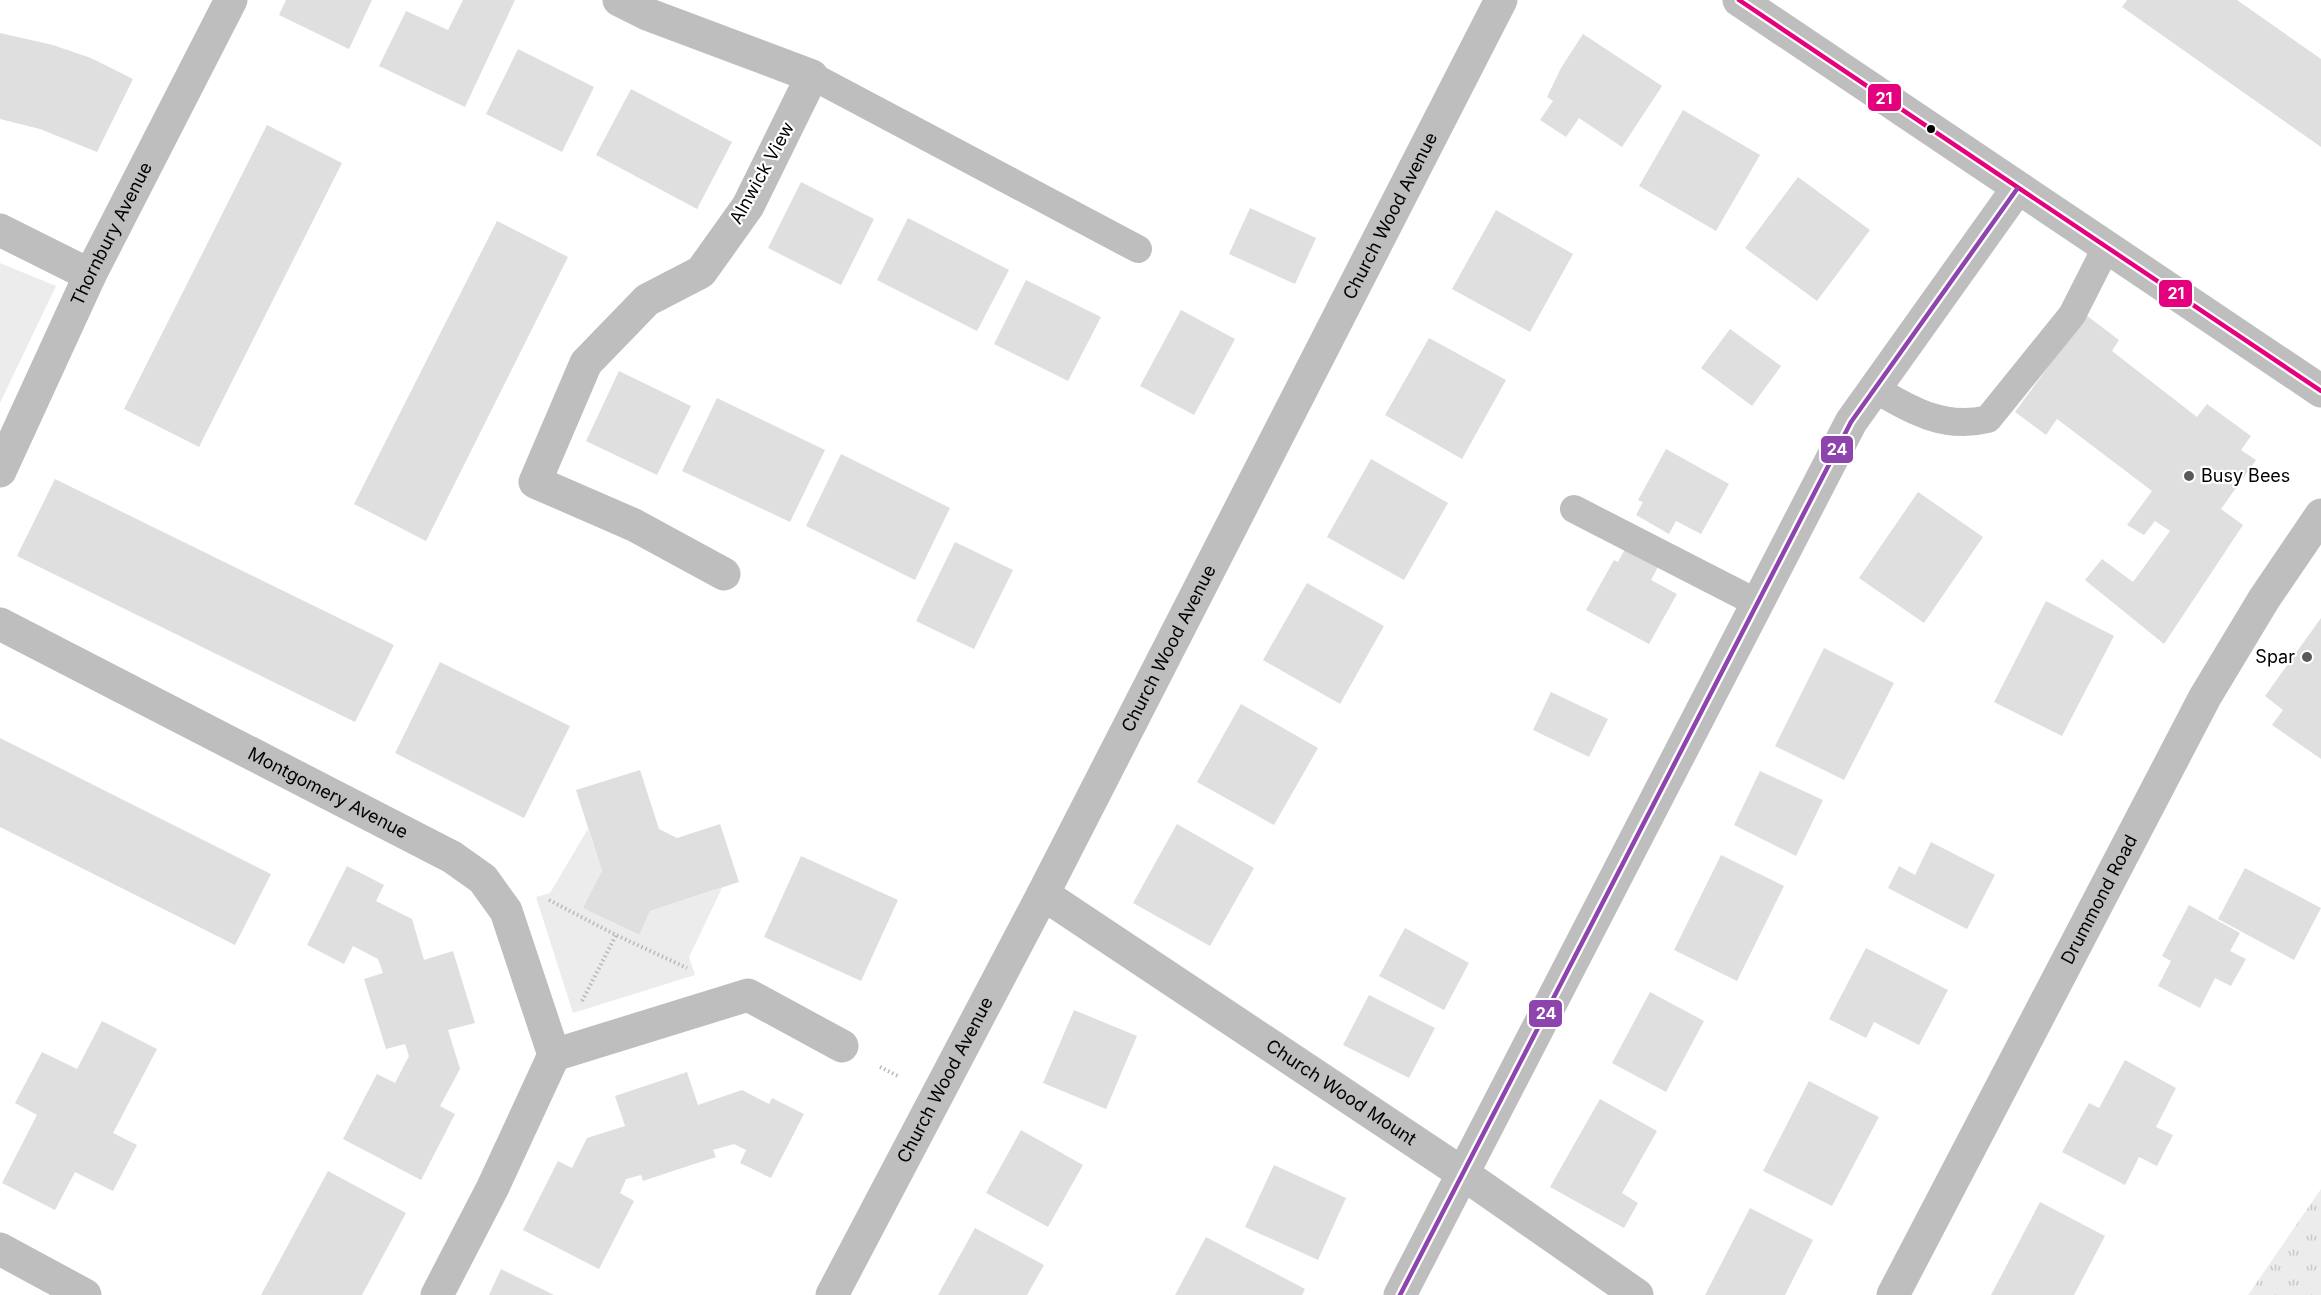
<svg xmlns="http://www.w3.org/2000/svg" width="2321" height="1295" font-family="Inter,sans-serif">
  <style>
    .grass { fill: url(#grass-tufts) }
    .garden { fill: #ececec }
    .building { fill: #dfdfdf }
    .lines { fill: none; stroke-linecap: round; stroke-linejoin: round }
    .path { stroke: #b9b9b9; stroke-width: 4; stroke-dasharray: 1.5 3; stroke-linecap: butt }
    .lane { stroke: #bebebe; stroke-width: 28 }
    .street { stroke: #bebebe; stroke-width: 33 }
    .highway { stroke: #bebebe; stroke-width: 33 }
    .bus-1-casing { stroke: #fff; stroke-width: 9 }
    .bus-2-casing { stroke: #fff; stroke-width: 9 }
    .bus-1 { stroke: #e5007d; stroke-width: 4.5 }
    .bus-2 { stroke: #8e44ad; stroke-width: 4.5 }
    .bus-dot { fill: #000; stroke: #fff; stroke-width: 2 }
    .poi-dot { fill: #595959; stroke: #fff; stroke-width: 2 }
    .labels { text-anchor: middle; stroke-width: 4.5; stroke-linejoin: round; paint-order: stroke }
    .street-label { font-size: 18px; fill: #000; stroke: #fff }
    .poi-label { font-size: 18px; fill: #000; stroke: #fff; text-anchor: start }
    .line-badge { stroke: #fff; stroke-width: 2 }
    .badge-label { font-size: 16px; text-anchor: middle; font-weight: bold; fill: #fff }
  </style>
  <defs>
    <pattern id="grass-tufts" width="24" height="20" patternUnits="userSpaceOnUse" patternTransform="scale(1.5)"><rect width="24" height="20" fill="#ececec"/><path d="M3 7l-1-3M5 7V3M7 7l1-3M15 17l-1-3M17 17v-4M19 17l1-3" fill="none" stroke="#c9c9c9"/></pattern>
  </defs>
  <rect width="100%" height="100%" fill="#fff"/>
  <polygon class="grass" points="2321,1189 2321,1295 2248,1295"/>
  <g class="garden">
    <polygon points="0,263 56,286 0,403"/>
    <polygon points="588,829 602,871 584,908 638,935 650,911 722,888 689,957 695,975 573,1013 536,897 550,893"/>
  </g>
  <g class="building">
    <polygon points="286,0 372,0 349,49 279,15"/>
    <polygon points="463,0 515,0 465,107 379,66 406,11 448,30"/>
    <polygon points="2127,0 2237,0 2321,59 2321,147 2122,7"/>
    <polygon points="0,33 53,45 91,58 133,79 97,152 40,129 0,119"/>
    <polygon points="1583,34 1662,86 1622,147 1579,118 1566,137 1540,120 1553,101 1547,97 1561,68"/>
    <polygon points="518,49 594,87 562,152 486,114"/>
    <polygon points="631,89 732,142 697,209 596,155"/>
    <polygon points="1683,110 1760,155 1716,231 1639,186"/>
    <polygon points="267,125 342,163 199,447 124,409"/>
    <polygon points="1798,177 1870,230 1817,301 1745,248"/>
    <polygon points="801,182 874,219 841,285 768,248"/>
    <polygon points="1250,208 1316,238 1295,284 1229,254"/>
    <polygon points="1496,210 1573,254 1530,332 1452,289"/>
    <polygon points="908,218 1009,270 977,331 877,280"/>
    <polygon points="497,221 568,257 426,541 354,504"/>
    <polygon points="1026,280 1101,317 1068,381 994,344"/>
    <polygon points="1181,310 1235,339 1194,415 1140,386"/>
    <polygon points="2086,315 2119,340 2112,351 2197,417 2207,404 2251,436 2241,450 2256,460 2221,509 2243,525 2164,644 2085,580 2102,559 2133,582 2170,531 2155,521 2144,535 2127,525 2152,491 2057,419 2046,435 2015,412"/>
    <polygon points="1730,329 1781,366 1752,406 1701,368"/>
    <polygon points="1429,338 1506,380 1462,459 1385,415"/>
    <polygon points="619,371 691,406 657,475 586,441"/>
    <polygon points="717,398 825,450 790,522 682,471"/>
    <polygon points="1666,449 1729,484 1701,534 1676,521 1669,534 1636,515 1643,502 1638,500"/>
    <polygon points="841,454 950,508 915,580 806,526"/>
    <polygon points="1371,459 1448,503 1404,580 1327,537"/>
    <polygon points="55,479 394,645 355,722 17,556"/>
    <polygon points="1918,492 1983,537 1924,623 1859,578"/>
    <polygon points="955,542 1013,570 974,649 916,621"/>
    <polygon points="1625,549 1658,567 1651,580 1677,594 1649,644 1586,610 1614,560 1618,562"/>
    <polygon points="1307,583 1384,626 1340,704 1263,660"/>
    <polygon points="2046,601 2114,636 2062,736 1994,702"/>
    <polygon points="2321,618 2321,759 2272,725 2283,710 2265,696"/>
    <polygon points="1824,648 1894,683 1844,780 1775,746"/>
    <polygon points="440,662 570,726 524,818 395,753"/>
    <polygon points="1551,692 1608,719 1589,757 1533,730"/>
    <polygon points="1241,704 1318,748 1274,825 1197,782"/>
    <polygon points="0,738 271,874 235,945 0,827"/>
    <polygon points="640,770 659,829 677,838 720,824 739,882 650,911 639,935 583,908 602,871 576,790"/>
    <polygon points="1760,771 1823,800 1796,856 1734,825"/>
    <polygon points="1177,824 1254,868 1210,946 1133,903"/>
    <polygon points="1931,842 1995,875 1967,929 1888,888 1899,866 1915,875"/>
    <polygon points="1721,855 1784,886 1737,981 1674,950"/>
    <polygon points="801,856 898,900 861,981 764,937"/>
    <polygon points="347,866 384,885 376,901 412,919 424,960 453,951 475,1023 448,1030 460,1069 440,1106 455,1114 421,1180 343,1139 377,1074 395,1083 409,1056 405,1044 386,1049 364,979 383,973 378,959 353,946 344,964 307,945"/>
    <polygon points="2245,868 2321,908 2294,960 2218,919"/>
    <polygon points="2189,905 2240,933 2230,951 2246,959 2231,986 2215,978 2200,1008 2158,986 2171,961 2162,956"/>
    <polygon points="1405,928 1469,963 1444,1010 1379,976"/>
    <polygon points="1866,948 1948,990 1919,1045 1874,1022 1866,1038 1829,1019"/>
    <polygon points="1650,992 1704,1021 1666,1092 1612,1063"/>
    <polygon points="1369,995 1435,1028 1409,1078 1343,1045"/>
    <polygon points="1074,1010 1137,1036 1106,1109 1043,1083"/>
    <polygon points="102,1021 157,1049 113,1133 137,1145 113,1191 75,1172 55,1210 2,1183 37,1115 15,1103 42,1052 77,1069"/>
    <polygon points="2125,1060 2176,1088 2156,1127 2173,1135 2157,1166 2139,1157 2125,1185 2062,1152 2089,1103 2099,1108"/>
    <polygon points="687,1072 698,1105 742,1090 769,1104 772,1098 804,1114 771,1178 740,1163 746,1150 734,1144 713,1150 716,1157 679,1169 643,1181 641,1175 626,1179 620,1193 634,1201 599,1269 523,1230 558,1161 572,1168 587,1138 625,1126 615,1096"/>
    <polygon points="1809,1081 1879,1117 1832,1206 1763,1171"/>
    <polygon points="1600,1099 1657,1131 1622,1193 1638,1203 1624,1228 1550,1187"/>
    <polygon points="1021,1130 1083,1165 1048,1227 986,1193"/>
    <polygon points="1274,1165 1346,1198 1318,1260 1245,1227"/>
    <polygon points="328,1171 406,1213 362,1295 261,1295"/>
    <polygon points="2040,1202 2105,1236 2074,1295 1991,1295"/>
    <polygon points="1750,1208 1813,1240 1785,1295 1705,1295"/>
    <polygon points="975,1228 1044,1265 1027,1295 938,1295"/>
    <polygon points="1206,1237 1305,1289 1302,1295 1175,1295"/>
    <polygon points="501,1269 554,1295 489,1295"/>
  </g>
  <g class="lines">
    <g class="path">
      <polyline points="549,900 616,935 687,968"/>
      <polyline points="582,1001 616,935"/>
      <polyline points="880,1067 900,1077"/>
    </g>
    <g class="lane">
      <polyline points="812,76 1138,249"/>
      <path d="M1875 389C1911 410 1944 430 1988 419L2072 315 2106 248"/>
      <polyline points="1574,509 1757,603"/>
    </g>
    <g class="street">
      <polyline points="619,0 647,14 812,76 748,206 701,272 647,300 586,363 535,482 634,525 724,574"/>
      <polyline points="0,230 90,275"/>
      <path id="s1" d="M0 471 90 275 231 0"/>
      <path id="s2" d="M0 624 452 857 483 879 506 911 554 1055 493 1187 437 1295"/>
      <path id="s3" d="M1043 894 1462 1173 1637 1295"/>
      <polyline points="554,1055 748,995 842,1046"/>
      <polyline points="0,1249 85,1295"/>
      <path id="s4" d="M832 1295 1043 894 1501 0"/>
      <polyline points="1400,1295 1851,422 2017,189"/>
      <path id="s5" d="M1893 1295 2205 697 2264 599 2321 515"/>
    </g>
    <polyline class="highway" points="1739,0 2321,391"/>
    <g class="bus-1-casing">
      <polyline id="bus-1" points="1739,0 2321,391"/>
    </g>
    <g class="bus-2-casing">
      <polyline id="bus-2" points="1400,1295 1851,422 2017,189"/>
    </g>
    <use href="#bus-1" class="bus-1"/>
    <use href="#bus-2" class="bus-2"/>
  </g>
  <circle class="bus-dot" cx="1931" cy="129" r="5"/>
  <g class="poi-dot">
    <circle cx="2189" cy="476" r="6"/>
    <circle cx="2307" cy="657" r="6"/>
  </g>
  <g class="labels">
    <g class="street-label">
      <text transform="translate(762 173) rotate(-61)" y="6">Alnwick View</text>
      <text dy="6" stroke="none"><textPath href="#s4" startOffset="1215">Church Wood Avenue</textPath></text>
      <text dy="6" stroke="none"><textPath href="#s1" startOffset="262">Thornbury Avenue</textPath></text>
      <text dy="6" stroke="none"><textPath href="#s4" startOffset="729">Church Wood Avenue</textPath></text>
      <text dy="6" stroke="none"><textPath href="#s2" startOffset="369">Montgomery Avenue</textPath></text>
      <text dy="6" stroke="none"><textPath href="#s5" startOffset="446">Drummond Road</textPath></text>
      <text dy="6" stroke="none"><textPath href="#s4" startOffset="243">Church Wood Avenue</textPath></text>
      <text dy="6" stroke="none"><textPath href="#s3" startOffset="358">Church Wood Mount</textPath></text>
    </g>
    <g class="poi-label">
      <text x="2201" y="482">Busy Bees</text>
      <text x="2295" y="663" text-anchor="end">Spar</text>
    </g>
  </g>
  <g class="line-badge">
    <rect x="1867" y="83" width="35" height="29" rx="6" fill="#e5007d"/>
    <rect x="2158" y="279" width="35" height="29" rx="6" fill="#e5007d"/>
    <rect x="1820" y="435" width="34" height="29" rx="6" fill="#8e44ad"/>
    <rect x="1528" y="999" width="35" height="29" rx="6" fill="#8e44ad"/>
  </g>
  <g class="badge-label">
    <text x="1884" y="104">21</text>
    <text x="2176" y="299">21</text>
    <text x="1837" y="455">24</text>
    <text x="1546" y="1019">24</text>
  </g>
</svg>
